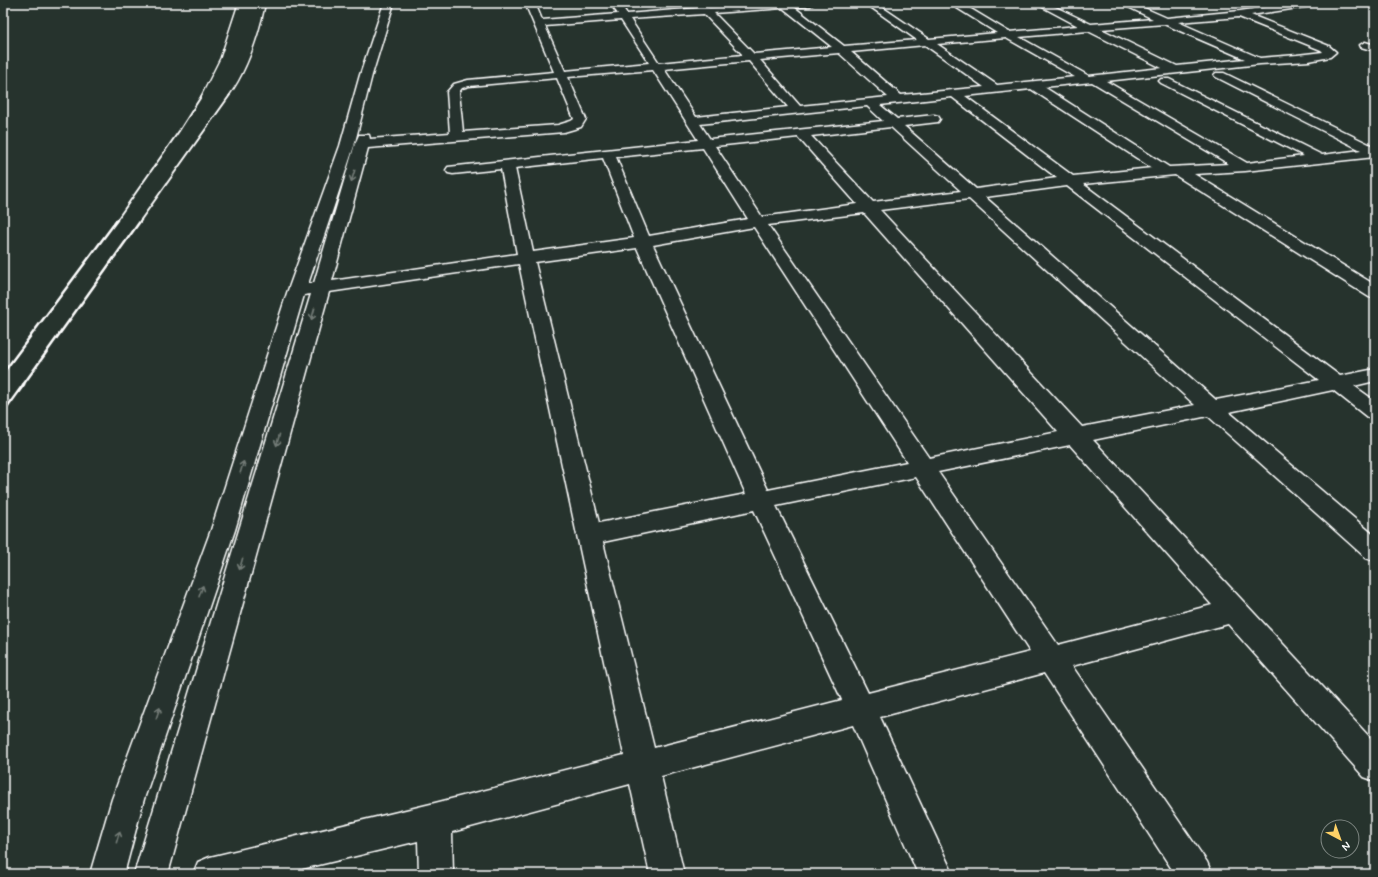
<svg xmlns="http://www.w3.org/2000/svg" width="1378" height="877" font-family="Mynerve,sans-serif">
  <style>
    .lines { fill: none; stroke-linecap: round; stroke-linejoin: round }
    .minor-casing { stroke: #fff; stroke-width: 3 }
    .minor { fill: #26332d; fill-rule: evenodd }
    .rail-far3 { stroke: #fff; stroke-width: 1.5 }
    .rail-far2 { stroke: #fff; stroke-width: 2 }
    .rail-far1 { stroke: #fff; stroke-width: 2.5 }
    .rail { stroke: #fff; stroke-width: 3 }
    .oneway { stroke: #727a76 }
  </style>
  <rect width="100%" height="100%" fill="#26332d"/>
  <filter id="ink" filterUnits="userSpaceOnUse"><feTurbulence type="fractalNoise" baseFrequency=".025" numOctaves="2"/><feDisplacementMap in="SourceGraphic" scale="8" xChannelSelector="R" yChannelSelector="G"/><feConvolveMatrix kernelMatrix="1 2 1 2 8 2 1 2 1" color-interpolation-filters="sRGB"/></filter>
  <g filter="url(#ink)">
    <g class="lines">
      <g class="minor-casing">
        <g id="minor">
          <path d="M384 3H394L372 75 354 146 308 284 314 283 355 144 359 135H369L370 139 450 133 447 92 454 84 468 80 554 72 525 3H535L542 20 618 14 610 3H620L627 14 699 8 696 3H704L709 8 772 3H815L810 6 794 7 844 46 917 40 865 3H876L929 39 997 33 949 3H961L1009 32 1078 26 1035 3H1047L1091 24 1153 19 1120 3H1133L1167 18 1240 11 1293 3H1316L1311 6 1251 15 1329 46 1336 52 1330 57 1309 61 1260 64 1106 81 1247 163 1304 156 1161 83 1159 81 1161 79H1169L1322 155 1361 150 1216 77 1214 75 1216 73H1224L1375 147V157L1245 171 1194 174 1375 285V298L1369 297 1175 175 1083 184 1340 376 1375 369V381L1354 386 1375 401V419L1367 417 1333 390 1229 412 1375 536V561L1366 558 1208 416 1093 440 1375 743V781L1364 777 1228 624 1072 666 1207 862 1212 874H1175L1044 673 880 717 953 874H918L853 725 661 776 684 874H650L630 784 452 832 453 874H419L418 841 281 874H193L198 862 210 857 435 803 624 755 519 264 329 292 168 874H134L311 294 304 295 235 530 144 799 124 874H90L112 799 211 530 287 293 340 146 360 75ZM783 8 832 47 754 54 714 13ZM704 14 743 55 659 63 630 19ZM1239 17 1321 50 1323 52 1297 55 1260 58 1178 22ZM621 20 649 63 565 71 545 26ZM1164 24 1245 59 1177 66 1101 29ZM1088 31 1162 68 1089 76 1019 37ZM1006 38 1075 77 997 85 937 44ZM925 45 984 87 901 95 851 52ZM839 53 888 97 800 106 760 60ZM749 61 788 107 696 117 664 69ZM653 70 698 140 448 167 446 170 448 173 453 174 501 169 517 254 332 281 368 148 564 132 581 127 586 119 568 77ZM557 78 574 119 571 121 558 125 463 132 459 92 462 88 469 86ZM1092 82 1229 164 1169 167 1044 87ZM1031 89 1152 168 1073 176 965 96ZM952 97 1057 178 976 189 904 126 938 122 940 119 938 116 934 115 897 119 880 105ZM867 106 883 121 710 139 700 124ZM891 127 961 191 873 202 811 136ZM798 137 857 204 762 217 715 146ZM703 148 748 219 649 236 616 157ZM603 158 634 238 533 252 515 168ZM1067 186 1319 380 1216 400 985 197ZM969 199 1195 405 1082 427 880 210ZM864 213 1058 432 929 458 768 225ZM754 227 907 462 768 490 653 245ZM637 248 746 494 599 523 535 262ZM1070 445 1212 605 1058 645 938 472ZM916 477 1030 652 868 693 776 506ZM754 510 842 700 654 748 603 542Z"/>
          <polygon points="1365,42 1375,45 1375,51 1361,47 1360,45"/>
        </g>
      </g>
      <use href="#minor" class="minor"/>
      <g class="rail-far3">
        <polyline points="201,96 220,58 238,3"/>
        <path d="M229 96C249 69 259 35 266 3"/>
      </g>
      <g class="rail-far2">
        <polyline points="116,221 179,131 202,95"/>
        <polyline points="140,221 230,95"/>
      </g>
      <g class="rail-far1">
        <polyline points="3,373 117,220"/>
        <polyline points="23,385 141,220"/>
      </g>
      <polyline class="rail" points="3,413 24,384"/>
    </g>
    <defs><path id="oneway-shaft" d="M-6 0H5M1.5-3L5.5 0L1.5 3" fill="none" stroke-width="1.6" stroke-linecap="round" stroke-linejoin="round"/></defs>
    <g class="oneway">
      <use href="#oneway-shaft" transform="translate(353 176) rotate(107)"/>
      <use href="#oneway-shaft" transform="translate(313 314) rotate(106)"/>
      <use href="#oneway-shaft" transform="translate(278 440) rotate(105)"/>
      <use href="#oneway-shaft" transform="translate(242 467) rotate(-73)"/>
      <use href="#oneway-shaft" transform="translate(241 564) rotate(106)"/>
      <use href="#oneway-shaft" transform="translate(201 591) rotate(-71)"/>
      <use href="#oneway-shaft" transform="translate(158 713) rotate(-71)"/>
      <use href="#oneway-shaft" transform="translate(118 837) rotate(-74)"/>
    </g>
  </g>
  <rect width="1378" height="877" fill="none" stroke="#26332d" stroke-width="16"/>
  <rect x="8" y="8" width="1362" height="861" fill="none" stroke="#fff" stroke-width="1.5" filter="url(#ink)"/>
  <g transform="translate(1340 839) rotate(139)"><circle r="19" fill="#26332d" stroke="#7d8581"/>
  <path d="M0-3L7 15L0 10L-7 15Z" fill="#ffd166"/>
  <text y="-6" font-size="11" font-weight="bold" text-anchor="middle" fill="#ffffff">N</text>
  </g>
</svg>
